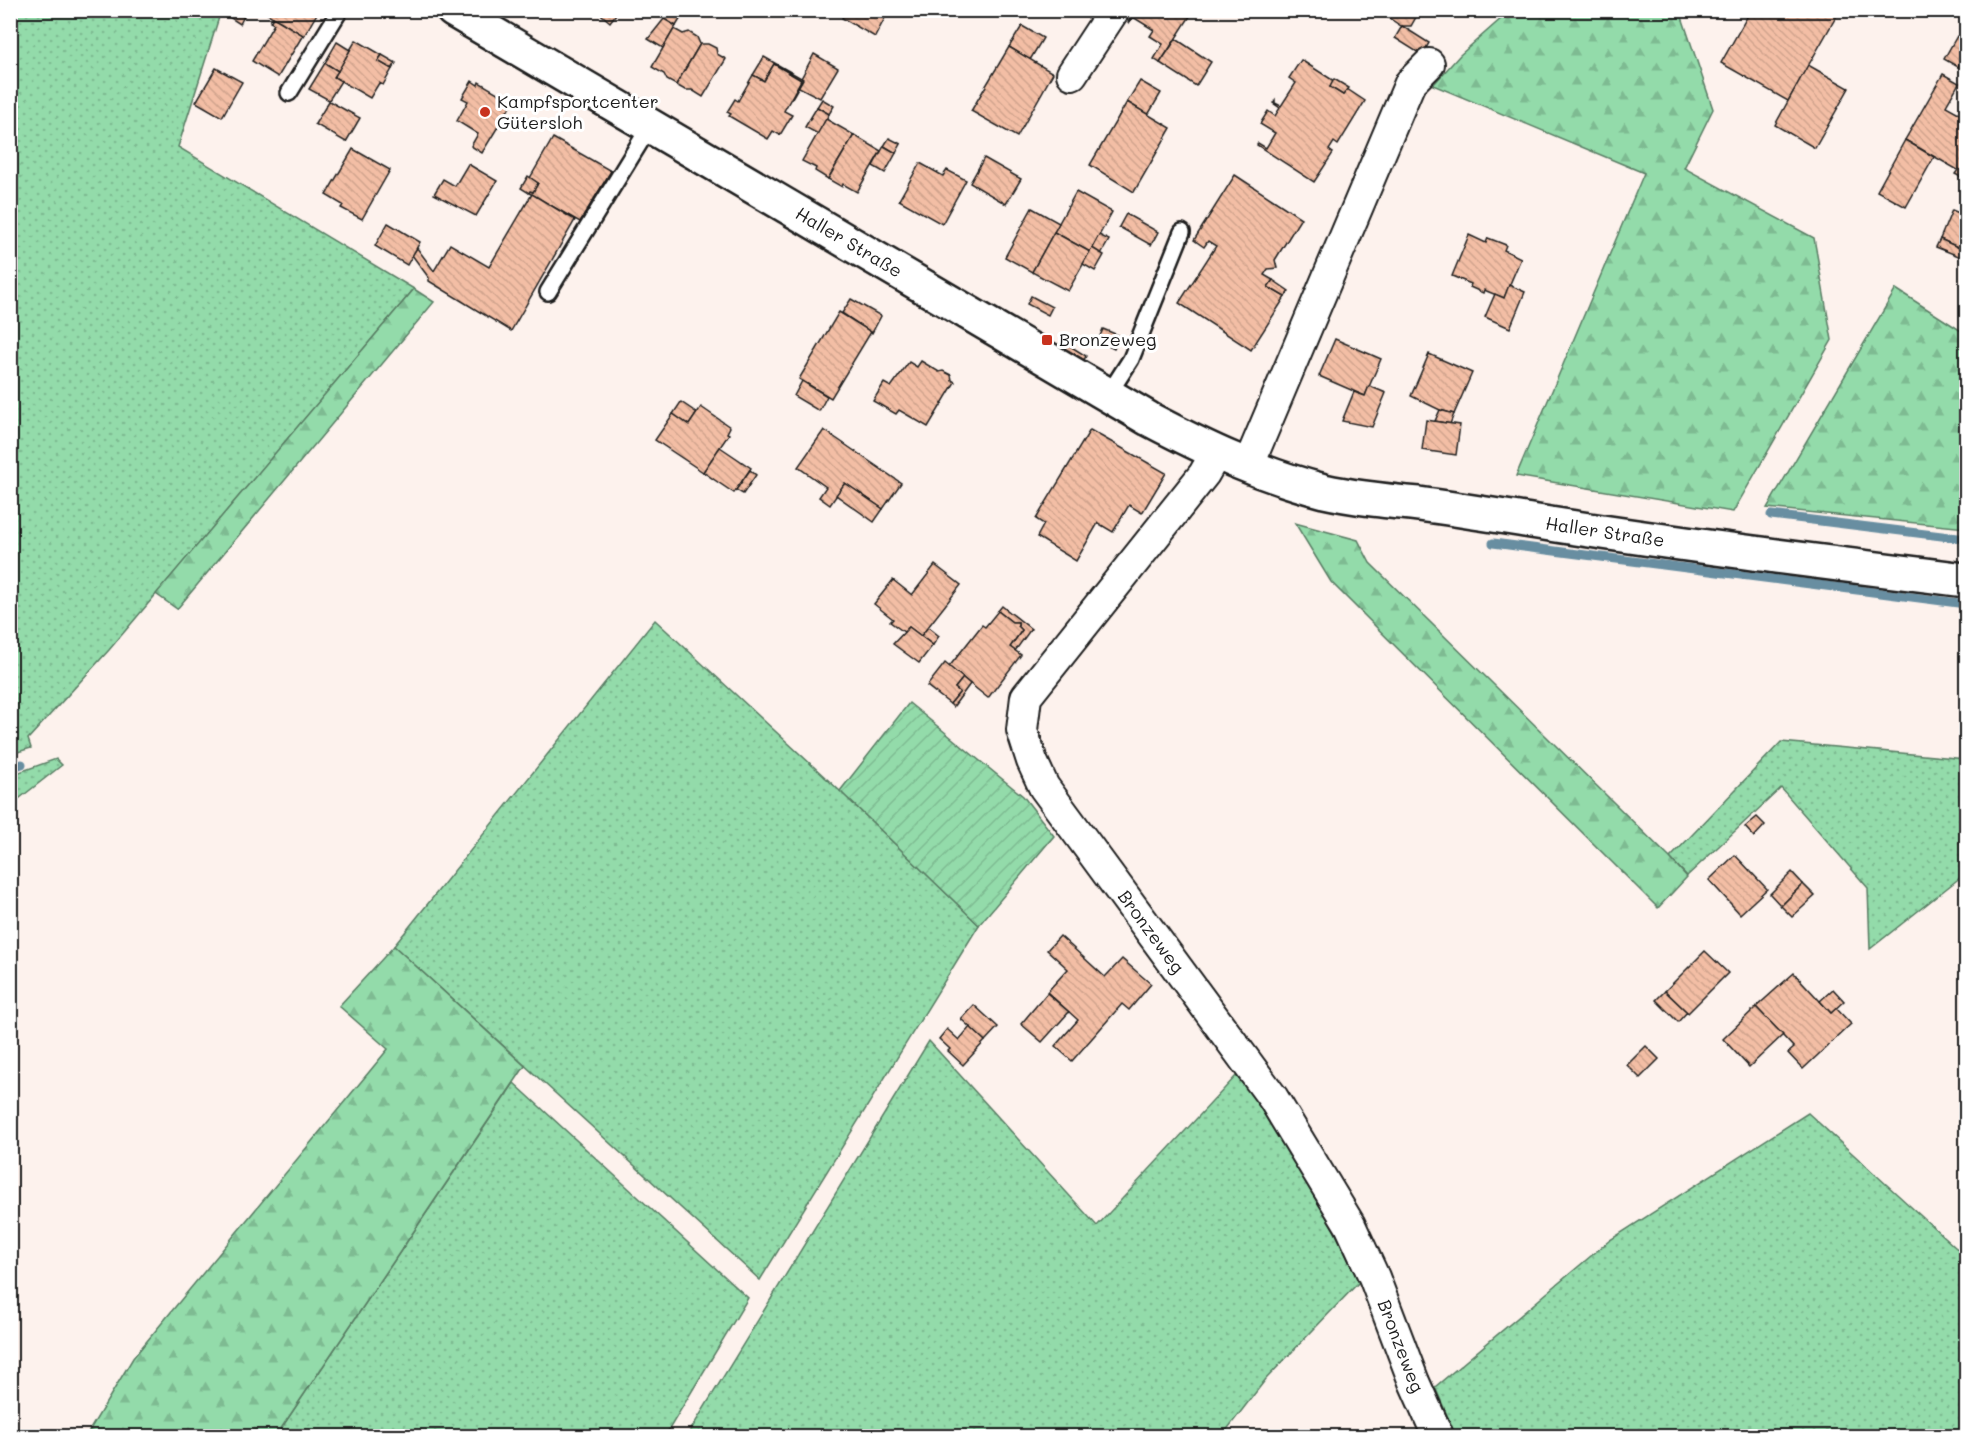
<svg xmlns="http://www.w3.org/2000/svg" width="1977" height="1447" font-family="Mali,sans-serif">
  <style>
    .grass { fill: url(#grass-dots); stroke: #587c63; stroke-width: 1.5 }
    .forest { fill: url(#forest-firs); stroke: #587c63; stroke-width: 1.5 }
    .garden { fill: url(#garden-furrows); stroke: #587c63; stroke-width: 1.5 }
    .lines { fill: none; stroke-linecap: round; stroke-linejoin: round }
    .stream { stroke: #678ea1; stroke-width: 9 }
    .building { fill: url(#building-back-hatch); stroke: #1c1c1c; stroke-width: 1.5 }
    .lane-casing { stroke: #1c1c1c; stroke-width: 20 }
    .street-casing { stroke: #1c1c1c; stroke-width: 34 }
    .secondary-casing { stroke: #1c1c1c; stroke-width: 38 }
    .lane { stroke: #fff; stroke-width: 15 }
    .street { stroke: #fff; stroke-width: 30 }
    .secondary { stroke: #fff; stroke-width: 33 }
    .poi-dot { fill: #c8321e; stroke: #fff; stroke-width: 2 }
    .labels { text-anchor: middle; stroke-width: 6; stroke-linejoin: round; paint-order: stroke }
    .poi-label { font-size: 18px; fill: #1c1c1c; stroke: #fff; text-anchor: start }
    .street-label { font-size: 18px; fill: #1c1c1c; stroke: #fff }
  </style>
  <defs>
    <pattern id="grass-dots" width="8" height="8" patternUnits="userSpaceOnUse" patternTransform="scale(1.5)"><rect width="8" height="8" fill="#93dbaa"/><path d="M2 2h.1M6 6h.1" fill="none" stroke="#7ebb92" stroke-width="1.8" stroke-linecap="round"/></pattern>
    <pattern id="forest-firs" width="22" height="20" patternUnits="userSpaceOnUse" patternTransform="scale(1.5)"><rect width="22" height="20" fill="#93dbaa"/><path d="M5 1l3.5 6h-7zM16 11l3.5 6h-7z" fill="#7ebb92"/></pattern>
    <pattern id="garden-furrows" width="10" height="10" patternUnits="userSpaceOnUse" patternTransform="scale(1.5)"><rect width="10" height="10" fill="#93dbaa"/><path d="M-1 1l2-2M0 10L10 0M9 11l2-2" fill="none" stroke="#7ebb92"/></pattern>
    <pattern id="building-back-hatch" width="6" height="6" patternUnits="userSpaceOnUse" patternTransform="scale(1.5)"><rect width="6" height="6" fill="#f3bea5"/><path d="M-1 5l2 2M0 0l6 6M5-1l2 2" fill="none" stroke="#d0a38d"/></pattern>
  </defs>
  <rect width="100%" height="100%" fill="#fdf2ed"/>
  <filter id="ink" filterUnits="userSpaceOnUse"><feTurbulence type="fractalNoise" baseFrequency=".0167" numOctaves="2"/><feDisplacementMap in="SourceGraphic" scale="12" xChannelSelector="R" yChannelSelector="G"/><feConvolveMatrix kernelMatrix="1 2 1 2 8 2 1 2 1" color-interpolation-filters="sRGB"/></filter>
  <g filter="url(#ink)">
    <g class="grass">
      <polygon points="10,11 221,11 178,147 414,289 109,650 28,739 31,748 11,754"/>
      <polygon points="655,620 840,791 979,925 760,1280 394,946"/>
      <polygon points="1781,742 1966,759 1966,873 1870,949 1868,888 1781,788 1687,876 1670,858"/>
      <polygon points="56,759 62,765 11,805 11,775"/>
      <polygon points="929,1041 1097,1226 1236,1076 1264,1108 1334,1230 1359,1282 1266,1379 1222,1436 687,1436"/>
      <polygon points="514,1083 748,1298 665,1436 276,1436"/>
      <polygon points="1808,1113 1966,1257 1966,1436 1645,1436 1639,1429 1629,1436 1456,1436 1435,1387 1610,1240"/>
    </g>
    <g class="forest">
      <polygon points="1511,10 1680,11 1713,109 1684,168 1814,238 1832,340 1733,512 1516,476 1644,173 1433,85 1460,55"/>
      <polygon points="414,289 434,302 177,609 156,594"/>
      <polygon points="1896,289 1966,334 1966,528 1767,508"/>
      <polygon points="1295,523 1358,540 1370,563 1670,858 1687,877 1658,908 1331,582"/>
      <polygon points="394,946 525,1066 276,1436 86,1436 133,1358 388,1049 339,1006"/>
    </g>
    <polygon class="garden" points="909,703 1023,796 1054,836 979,925 840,791"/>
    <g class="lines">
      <g class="stream">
        <polyline points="1771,515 1966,539"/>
        <polyline points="1493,543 1966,604"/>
        <polyline points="10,768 22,764"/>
      </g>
    </g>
    <g class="building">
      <polygon points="228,10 247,10 240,24 226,15"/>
      <polygon points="261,10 319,10 304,36"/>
      <polygon points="596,10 619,10 610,22"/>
      <polygon points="670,10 682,16 676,26 664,19"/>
      <polygon points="846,10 885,10 888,12 875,37 842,18"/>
      <polygon points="1135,10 1194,10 1160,63 1154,59 1163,44 1150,36 1154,30 1133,17 1129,23 1128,22"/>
      <polygon points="1377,10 1420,10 1411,26 1401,26"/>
      <polygon points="1751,10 1840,10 1788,101 1721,63"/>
      <polygon points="273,17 303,35 278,77 252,61 274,24 270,22"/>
      <polygon points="664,19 676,26 663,48 648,39"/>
      <polygon points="1022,26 1043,38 1030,60 1009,47"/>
      <polygon points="1402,26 1429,43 1422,55 1395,38"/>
      <polygon points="674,29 683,34 689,32 697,37 700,44 676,85 667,80 664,74 652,67"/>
      <polygon points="1957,36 1966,41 1966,51 1958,67 1944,59"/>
      <polygon points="1176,39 1211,62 1196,86 1160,63"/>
      <polygon points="356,40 382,55 378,61 392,69 383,85 379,83 370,98 334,77"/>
      <polygon points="337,42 350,50 338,71 325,63"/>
      <polygon points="700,44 708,44 716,48 717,54 726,59 703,97 692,90 685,90 676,85"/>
      <polygon points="1009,47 1053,73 1017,137 971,111"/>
      <polygon points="1966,51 1966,72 1958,67"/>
      <polygon points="814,54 838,68 820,98 797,86"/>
      <polygon points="382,55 396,63 392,69 378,61"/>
      <polygon points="764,57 803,79 792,98 791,97 801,80 774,64 764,81 753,75"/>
      <polygon points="1301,60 1334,81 1330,87 1343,95 1347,89 1365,101 1338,145 1334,142 1329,150 1333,153 1314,182 1257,145 1258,143 1266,148 1275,133 1260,124 1268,111 1275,116 1280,108 1273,103 1275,100 1275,103 1281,106 1296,83 1289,78"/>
      <polygon points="325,63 338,71 334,77 341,81 329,100 309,89"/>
      <polygon points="774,64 801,80 784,111 792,115 780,135 773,131 768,139 729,116 731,114 727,112 735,99 738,101 753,75 764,81"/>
      <polygon points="1808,65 1849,88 1815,148 1775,125"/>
      <polygon points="216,68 242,82 222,117 196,102"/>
      <polygon points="1943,74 1959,83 1946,106 1966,117 1966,180 1955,174 1958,170 1905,140"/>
      <polygon points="1334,79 1349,88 1343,95 1330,87"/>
      <polygon points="472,81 478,85 479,82 513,102 482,153 471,146 478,134 457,121 468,101 462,98"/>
      <polygon points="1140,81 1161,93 1148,115 1127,102"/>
      <polygon points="822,99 834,106 829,114 817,107"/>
      <polygon points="329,101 360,118 346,142 315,124"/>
      <polygon points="1127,102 1171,128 1134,192 1090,165"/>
      <polygon points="817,107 829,114 818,134 805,127"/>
      <polygon points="826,119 854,135 828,179 815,171 816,168 802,161"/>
      <polygon points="854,135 881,151 857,192 843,184 842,187 828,179"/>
      <polygon points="553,138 611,171 580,222 529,193 530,191 533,192 538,183 530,178"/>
      <polygon points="889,138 901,144 896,153 884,146"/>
      <polygon points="1905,140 1934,157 1906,207 1877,191"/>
      <polygon points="884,146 896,153 885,173 873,166"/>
      <polygon points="353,149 390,170 362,219 341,208 343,205 326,195"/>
      <polygon points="984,158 1021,179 1006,204 970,183"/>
      <polygon points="920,163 943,176 947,170 966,180 942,224 899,200"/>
      <polygon points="468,164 497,181 476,216 434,194 443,179 455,186"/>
      <polygon points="1235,175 1301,218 1275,260 1277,268 1268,269 1264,275 1273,280 1268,287 1285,297 1251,350 1179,303 1216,246 1208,241 1204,247 1194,240"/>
      <polygon points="528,176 538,183 533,192 530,191 529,193 521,188"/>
      <polygon points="1076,192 1112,212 1090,252 1054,232"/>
      <polygon points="532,194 575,220 511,331 429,281 429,278 412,255 417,248 434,271 450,244 489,267"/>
      <polygon points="1032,208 1059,223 1032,272 1005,257"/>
      <polygon points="1952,210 1966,216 1966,251 1940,239"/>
      <polygon points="1126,214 1158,232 1151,245 1119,227"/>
      <polygon points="388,223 420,242 407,265 375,246"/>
      <polygon points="1054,232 1090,252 1068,291 1032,272"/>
      <polygon points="1099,235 1109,240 1101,254 1092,248"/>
      <polygon points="1469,235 1486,243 1488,238 1506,245 1504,250 1521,258 1504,298 1484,290 1483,293 1470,287 1471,284 1452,276"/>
      <polygon points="1940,239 1966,251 1966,259 1936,247"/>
      <polygon points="1092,248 1104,255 1095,271 1083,264"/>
      <polygon points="1273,280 1289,291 1285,297 1268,287"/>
      <polygon points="1509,285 1525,292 1510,328 1485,317 1495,294 1504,298"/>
      <polygon points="1031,296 1052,307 1048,315 1027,304"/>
      <polygon points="851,299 881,316 872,333 842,313"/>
      <polygon points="839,312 871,332 831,398 799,379"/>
      <polygon points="1103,329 1120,336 1114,349 1098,341"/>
      <polygon points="1335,339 1381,359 1365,396 1319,376"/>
      <polygon points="1067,344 1086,356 1084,360 1065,349"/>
      <polygon points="1429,354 1472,373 1454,414 1440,410 1411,396"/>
      <polygon points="921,361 939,372 943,371 951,375 952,380 955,382 928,427 899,410 896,414 873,401 884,383 891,387 909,362 917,367"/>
      <polygon points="802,381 827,396 819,411 794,396"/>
      <polygon points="1369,386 1386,393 1372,427 1342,421 1354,392 1365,396"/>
      <polygon points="681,402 697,413 689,425 673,414"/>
      <polygon points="701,407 730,427 727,433 729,434 703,472 655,440 673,414 689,425"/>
      <polygon points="1440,410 1454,414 1450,424 1435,421"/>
      <polygon points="1426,420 1460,425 1456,455 1422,450"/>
      <polygon points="824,430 901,483 883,509 845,483 830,505 819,497 826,487 798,467"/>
      <polygon points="1090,430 1166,473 1142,513 1129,505 1113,532 1098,523 1076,561 1037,537 1044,524 1036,519"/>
      <polygon points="720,447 751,468 734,493 703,472"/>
      <polygon points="750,470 756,475 743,494 736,490"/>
      <polygon points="845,483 883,509 874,522 836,495"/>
      <polygon points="935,565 961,585 921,636 909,627 904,632 890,622 893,619 874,604 893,580 912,595"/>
      <polygon points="1002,606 1031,629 1015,651 1010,647 1022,630 1018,626 1018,622 1012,622 998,611"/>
      <polygon points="998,611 1012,622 1018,622 1018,626 1022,630 1010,647 1021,655 988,698 949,667 982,625 985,627"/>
      <polygon points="909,627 933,645 919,663 893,644"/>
      <polygon points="928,627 939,636 933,645 921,636"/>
      <polygon points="945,663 963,678 955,688 960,692 950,704 927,686"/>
      <polygon points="963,678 970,684 953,707 950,704 960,692 955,688"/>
      <polygon points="1757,817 1765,825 1754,837 1745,827"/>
      <polygon points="1735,855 1767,889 1740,914 1709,880"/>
      <polygon points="1792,872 1803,884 1781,906 1770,894"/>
      <polygon points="1803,884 1815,896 1792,917 1781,906"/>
      <polygon points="1060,936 1105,977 1122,959 1151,984 1129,1010 1122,1004 1072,1061 1055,1046 1078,1020 1047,992 1068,969 1047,950"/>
      <polygon points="1705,951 1728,973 1688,1013 1665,991"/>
      <polygon points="1794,973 1831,1013 1836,1008 1851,1024 1803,1069 1788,1053 1794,1048 1756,1007"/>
      <polygon points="1833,989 1844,1001 1831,1013 1820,1001"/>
      <polygon points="1665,991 1687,1012 1678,1022 1656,1000"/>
      <polygon points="1047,993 1069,1012 1042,1042 1021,1024"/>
      <polygon points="974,1005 998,1027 985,1041 961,1019"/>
      <polygon points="1756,1007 1783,1035 1749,1067 1723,1039"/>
      <polygon points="970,1027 985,1041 963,1065 948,1051 950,1049 939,1039 947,1029 959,1040"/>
      <polygon points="1646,1046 1659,1059 1640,1078 1627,1065"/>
    </g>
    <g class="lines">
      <g class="lane-casing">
        <g id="lane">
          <polyline points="289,93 340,10"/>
          <polyline points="548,292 650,126"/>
          <polyline points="1108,395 1131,359 1182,232"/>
        </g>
      </g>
      <g class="street-casing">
        <g id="street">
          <polyline points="1072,74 1114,10"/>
          <path id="s1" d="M1216 453 1204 474 1026 697 1022 730 1032 761 1044 787 1273 1098 1350 1225 1374 1277 1414 1382 1438 1436"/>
          <polyline points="1248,466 1410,83 1429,64"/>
        </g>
      </g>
      <g class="secondary-casing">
        <g id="secondary">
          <path id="s2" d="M453 10 1149 419C1206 449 1261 475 1324 491 1355 498 1387 501 1419 504 1456 509 1493 515 1531 521 1675 544 1821 562 1966 580"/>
        </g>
      </g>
      <use href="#lane" class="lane"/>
      <use href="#street" class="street"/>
      <use href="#secondary" class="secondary"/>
    </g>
  </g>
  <g class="poi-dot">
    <circle cx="485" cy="112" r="6"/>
    <rect x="1041" y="334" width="12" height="12" rx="3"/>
  </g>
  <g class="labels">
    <g class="poi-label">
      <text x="497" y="108">Kampfsportcenter<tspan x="497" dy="21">Gütersloh</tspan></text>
      <text x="1059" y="346">Bronzeweg</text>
    </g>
    <g class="street-label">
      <text dy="6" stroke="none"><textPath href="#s2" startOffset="459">Haller Straße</textPath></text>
      <text dy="6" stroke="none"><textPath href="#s2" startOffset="1281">Haller Straße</textPath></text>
      <text dy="6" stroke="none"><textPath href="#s1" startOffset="584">Bronzeweg</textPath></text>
      <text dy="6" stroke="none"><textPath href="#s1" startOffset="1070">Bronzeweg</textPath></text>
    </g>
  </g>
  <rect width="1977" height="1447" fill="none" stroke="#fff" stroke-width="36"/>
  <rect x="18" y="18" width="1941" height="1411" fill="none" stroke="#1c1c1c" stroke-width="2" filter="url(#ink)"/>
</svg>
